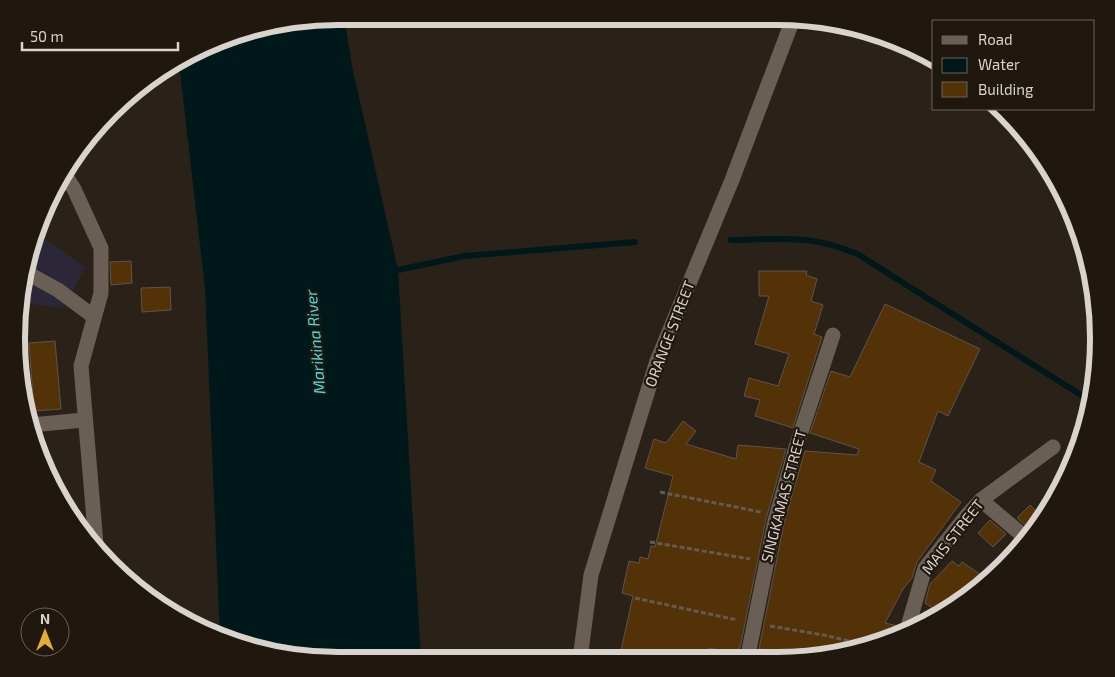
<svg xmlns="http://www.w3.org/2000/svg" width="1115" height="677" font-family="'Exo 2',sans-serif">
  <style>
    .industrial { fill: #2b2738 }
    .water { fill: #00181a }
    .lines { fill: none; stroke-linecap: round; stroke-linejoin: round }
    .stream { stroke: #00181a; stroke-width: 6 }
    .building { fill: #543207; stroke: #5e5449 }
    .path { stroke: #635b53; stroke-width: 3; stroke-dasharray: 5 2.5; stroke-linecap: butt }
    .minor { stroke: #695f54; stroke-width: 15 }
    .labels { text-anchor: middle; stroke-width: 4.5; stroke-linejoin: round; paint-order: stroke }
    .street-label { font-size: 15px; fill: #d9d3cd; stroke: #20180f }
    .water-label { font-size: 16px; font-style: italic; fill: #49dae2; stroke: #20180f }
    .rim { fill: none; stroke: #d9d3cd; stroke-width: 6 }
  </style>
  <rect width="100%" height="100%" fill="#2a2118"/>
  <polygon class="industrial" points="35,232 85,267 64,308 22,303"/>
  <polygon class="water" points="338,16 344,16 352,66 398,270 421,659 297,658 220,637 205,288 179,63 235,33"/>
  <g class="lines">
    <g class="stream">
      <path d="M731 240C780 239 813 234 859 255L1089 400"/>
      <polyline points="398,270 464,256 635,242"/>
    </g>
  </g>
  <g class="building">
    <polygon points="131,261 132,283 111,285 110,262"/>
    <polygon points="759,271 807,271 806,275 817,279 811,301 823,305 814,334 822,337 793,428 755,416 760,400 744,396 749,378 778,386 789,354 755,344 769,296 759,296"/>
    <polygon points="170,287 171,310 142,312 141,288"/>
    <polygon points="885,304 980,349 948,416 938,411 919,462 936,470 931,481 961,502 917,562 912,578 903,589 885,623 898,626 899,634 860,650 798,660 771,660 771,650 759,649 784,523 805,451 857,455 859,449 810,433 831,371 850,377"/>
    <polygon points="55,341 61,409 34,411 29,343"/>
    <polygon points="683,421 696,431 686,444 736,459 738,445 786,449 766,519 740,648 738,648 737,653 708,648 706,660 619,659 633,596 622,593 629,561 639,563 640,557 648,559 651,546 655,547 673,476 645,468 654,439 666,443"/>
    <polygon points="1030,505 1041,516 1032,531 1017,518"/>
    <polygon points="990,520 1006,534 993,547 978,533"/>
    <polygon points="952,561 959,566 962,562 984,577 942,614 925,603 930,584"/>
  </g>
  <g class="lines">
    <g class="path">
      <polyline points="660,492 761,512"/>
      <polyline points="650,542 750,559"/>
      <polyline points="635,598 737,620"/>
      <polyline points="770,626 824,635 870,646"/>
      <polyline points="627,659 628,659"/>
    </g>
    <g class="minor">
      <polyline points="65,175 74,189 101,248 101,293 81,366 96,544"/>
      <polyline points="27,273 58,290 93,316"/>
      <polyline points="31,425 84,420"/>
      <polyline points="981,500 1027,539"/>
      <polyline points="907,630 925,568 968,514 981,500 1053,447"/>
      <polyline points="580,659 591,575 657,361 732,180 793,19"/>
      <polyline points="747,660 775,521 796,447 833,335"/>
    </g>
  </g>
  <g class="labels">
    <g class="street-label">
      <text transform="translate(670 334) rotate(-69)" y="5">ORANGE STREET</text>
      <text transform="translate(784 496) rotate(-75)" y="5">SINGKAMAS STREET</text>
      <text transform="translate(953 537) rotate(-52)" y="5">MAIS STREET</text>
    </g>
    <g class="water-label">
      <text transform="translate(315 342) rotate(-95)" y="6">Marikina River</text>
    </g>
  </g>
  <path d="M0 0H1115V677H0ZM338 25H777A313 313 0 0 1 1090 338V339A313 313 0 0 1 777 652H338A313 313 0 0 1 25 339V338A313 313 0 0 1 338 25Z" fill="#20180f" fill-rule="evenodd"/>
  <path class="rim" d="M338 25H777A313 313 0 0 1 1090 338V339A313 313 0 0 1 777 652H338A313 313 0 0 1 25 339V338A313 313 0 0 1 338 25Z"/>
  <rect x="932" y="20" width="162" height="90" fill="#20180f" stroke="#6a635b"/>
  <rect x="942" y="36" width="25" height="8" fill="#695f54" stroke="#6a635b"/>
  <text x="978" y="45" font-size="15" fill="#d9d3cd">Road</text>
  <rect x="942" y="58" width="25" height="15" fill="#00181a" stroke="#6a635b"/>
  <text x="978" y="70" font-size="15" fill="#d9d3cd">Water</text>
  <rect x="942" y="82" width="25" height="15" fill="#543207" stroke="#6a635b"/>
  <text x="978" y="95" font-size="15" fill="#d9d3cd">Building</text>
  <g transform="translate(45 632)"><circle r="24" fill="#20180f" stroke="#6a635b"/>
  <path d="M0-4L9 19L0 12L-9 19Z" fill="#e6ac36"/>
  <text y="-8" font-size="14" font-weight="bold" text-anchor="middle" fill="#d9d3cd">N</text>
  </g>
  <path d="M22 42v8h156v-8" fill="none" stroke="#d9d3cd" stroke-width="2.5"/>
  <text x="30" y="42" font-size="15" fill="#d9d3cd" stroke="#20180f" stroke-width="4" paint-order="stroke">50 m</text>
</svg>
